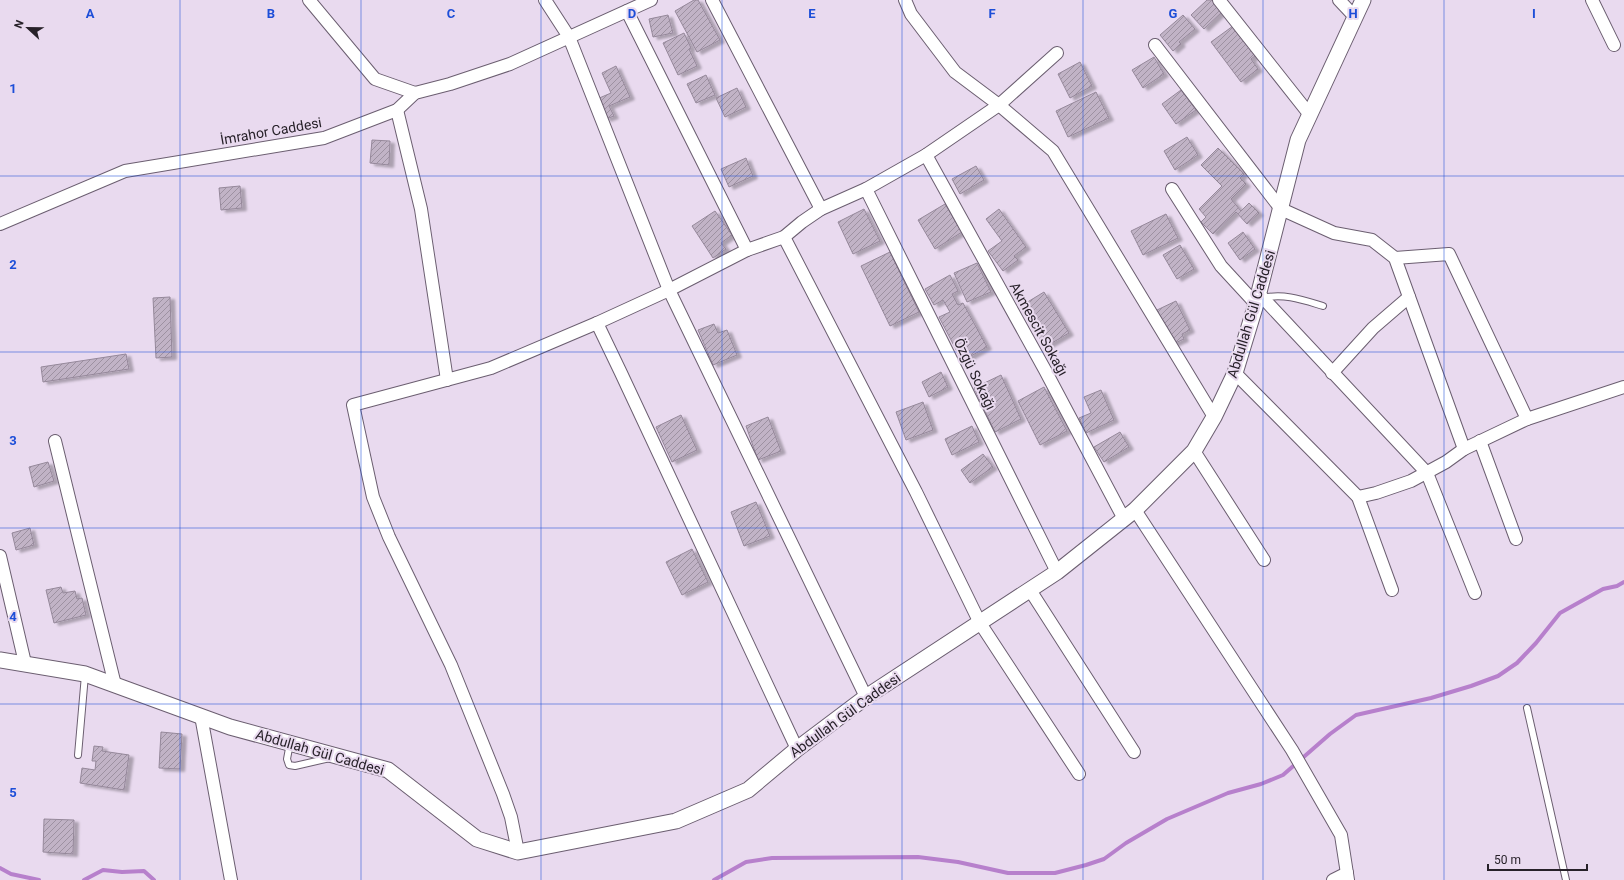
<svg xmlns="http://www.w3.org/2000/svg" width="1624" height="880" font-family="Roboto,sans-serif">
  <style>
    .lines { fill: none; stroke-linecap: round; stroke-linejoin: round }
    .stream { stroke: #b780cc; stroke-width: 4 }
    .building { fill: url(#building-hatch); stroke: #95889a; filter: url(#shadow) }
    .service-casing { stroke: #6b5e70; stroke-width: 8 }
    .minor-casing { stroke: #6b5e70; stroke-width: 14 }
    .tertiary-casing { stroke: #6b5e70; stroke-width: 17 }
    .service { stroke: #fff; stroke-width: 6 }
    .minor { stroke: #fff; stroke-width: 12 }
    .tertiary { stroke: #fff; stroke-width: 15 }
    .grid { fill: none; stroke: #1d4ed8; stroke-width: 1; stroke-opacity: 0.55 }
    .labels { text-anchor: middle; stroke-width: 4; stroke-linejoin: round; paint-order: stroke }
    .street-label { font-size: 14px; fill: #272129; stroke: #e9daef }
    .grid-label { font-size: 13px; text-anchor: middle; font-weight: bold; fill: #1d4ed8; stroke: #e9daef; stroke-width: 4; stroke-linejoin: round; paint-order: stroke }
  </style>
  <defs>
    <pattern id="building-hatch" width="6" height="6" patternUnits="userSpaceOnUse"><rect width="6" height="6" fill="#c1b3c6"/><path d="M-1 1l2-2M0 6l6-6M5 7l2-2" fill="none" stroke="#9d91a1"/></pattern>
    <filter id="shadow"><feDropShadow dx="4.5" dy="2.5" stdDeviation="1" flood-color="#0004"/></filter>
  </defs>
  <rect width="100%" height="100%" fill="#e9daef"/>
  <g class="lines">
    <g class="stream">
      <polyline points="0,868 11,874 39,880"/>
      <polyline points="84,880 103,870 122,872 144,871 154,880"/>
      <polyline points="714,880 746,862 772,858 918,857 958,862 1008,873 1055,873 1086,865 1104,859 1126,843 1167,819 1228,793 1261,784 1283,775 1330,734 1356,715 1431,698 1471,686 1498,676 1517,663 1536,643 1560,613 1603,589 1617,586 1624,582"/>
    </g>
  </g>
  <g class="building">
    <polygon points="694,0 698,0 720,40 697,52 675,11"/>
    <polygon points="1207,0 1213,0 1223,11 1204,29 1191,15"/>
    <polygon points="668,15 673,33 653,37 649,19"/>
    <polygon points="1183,15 1195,29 1179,42 1181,44 1173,51 1160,35"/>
    <polygon points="1233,26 1255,56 1251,59 1258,69 1241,82 1211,42"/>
    <polygon points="684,33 691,48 689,49 697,66 678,75 663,43"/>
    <polygon points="1154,57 1164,74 1143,88 1132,70"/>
    <polygon points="1080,62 1092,86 1070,98 1058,74"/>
    <polygon points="616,66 630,97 609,106 614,116 606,119 597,99 611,93 602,73"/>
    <polygon points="706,75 715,95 696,103 687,84"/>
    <polygon points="737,88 746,107 725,117 716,98"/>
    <polygon points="1181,90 1196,110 1176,124 1162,104"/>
    <polygon points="1096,92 1109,118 1068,137 1056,111"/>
    <polygon points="1187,137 1198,155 1175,170 1164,151"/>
    <polygon points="372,140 390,141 389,165 370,163"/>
    <polygon points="1218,148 1244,174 1240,178 1246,184 1231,199 1241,211 1249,203 1259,213 1247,224 1236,212 1213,234 1201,222 1206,217 1199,209 1222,186 1201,165"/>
    <polygon points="746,158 753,176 729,187 721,169"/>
    <polygon points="976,166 984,180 960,194 952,179"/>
    <polygon points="240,186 242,208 221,210 219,188"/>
    <polygon points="945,204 962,232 935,249 918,220"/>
    <polygon points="864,209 880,241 853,254 838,222"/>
    <polygon points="999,209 1026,247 1014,256 1018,260 1003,271 988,251 1002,241 986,219"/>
    <polygon points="715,211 732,235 721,243 726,249 713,258 692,226"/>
    <polygon points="1166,214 1178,238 1143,255 1131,231"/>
    <polygon points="1243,232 1255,249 1240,260 1228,243"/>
    <polygon points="1180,245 1194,269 1177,279 1163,255"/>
    <polygon points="890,252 919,312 890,326 861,266"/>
    <polygon points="977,263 991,292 967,302 954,273"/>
    <polygon points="950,275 958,291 952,294 958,305 963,303 987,347 962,361 939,317 950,312 943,300 934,305 925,289"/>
    <polygon points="1044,292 1069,333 1045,347 1021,306"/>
    <polygon points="170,297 172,357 156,358 153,298"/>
    <polygon points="1176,301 1190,330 1182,334 1184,339 1173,344 1157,310"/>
    <polygon points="714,324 718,333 727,330 737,355 713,365 698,330"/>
    <polygon points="126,354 129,369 43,382 41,367"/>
    <polygon points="941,372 948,387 929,397 922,382"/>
    <polygon points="1001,375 1021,419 995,432 974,388"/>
    <polygon points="1044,387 1067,431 1040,445 1018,401"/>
    <polygon points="1101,390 1114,420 1086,433 1079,418 1091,413 1084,397"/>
    <polygon points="923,402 933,430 906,440 896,412"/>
    <polygon points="681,415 697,450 672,462 656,427"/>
    <polygon points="768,417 781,451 758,460 746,426"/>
    <polygon points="972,426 979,442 952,455 945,439"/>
    <polygon points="1120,432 1129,447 1104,462 1094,447"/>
    <polygon points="983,454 993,467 970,483 961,470"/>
    <polygon points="48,462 54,481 34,487 29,467"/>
    <polygon points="756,502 770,536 744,546 731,512"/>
    <polygon points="30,528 34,545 16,550 12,533"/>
    <polygon points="692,549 708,582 682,595 666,562"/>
    <polygon points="61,587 63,593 75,591 77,599 82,598 86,615 54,623 46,590"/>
    <polygon points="161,732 182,734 180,769 159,768"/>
    <polygon points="94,746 103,747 102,751 129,755 124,790 80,783 82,768 95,770 96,761 92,761"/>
    <polygon points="44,819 74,820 73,854 43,852"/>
  </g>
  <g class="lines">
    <g class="service-casing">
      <g id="service">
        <path d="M1263 298C1284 293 1303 300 1323 306"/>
        <polyline points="1527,708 1566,880"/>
        <polyline points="290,743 287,759 289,765 295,766 330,758"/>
        <polyline points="78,755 85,675"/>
      </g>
    </g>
    <g class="minor-casing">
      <g id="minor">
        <polyline points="309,0 375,79 415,93"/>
        <polyline points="545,0 569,37 669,290 866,697"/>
        <polyline points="712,0 821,209"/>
        <polyline points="905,0 911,14 955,72 999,105 1053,151 1214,417"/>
        <polyline points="1219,0 1310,115"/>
        <polyline points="1339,0 1355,17"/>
        <polyline points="1592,0 1614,45"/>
        <polyline points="627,11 747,250"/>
        <polyline points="1155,45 1281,209 1334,233 1372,240 1395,258 1464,449"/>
        <polyline points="397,110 421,209 447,380"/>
        <polyline points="926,155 1045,370 1124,519"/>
        <polyline points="866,189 1057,572"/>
        <polyline points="1172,189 1221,266 1256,304"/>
        <polyline points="0,224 125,171 324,138 397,110 415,93 450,84 510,64 651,0"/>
        <polyline points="784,237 916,492 980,623 1079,774"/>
        <polyline points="1395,258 1449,254 1527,419"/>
        <polyline points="1258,296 1263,298 1427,473 1475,593"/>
        <polyline points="597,323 621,373 797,749"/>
        <polyline points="1235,373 1358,497 1392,590"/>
        <polyline points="1332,373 1373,328 1409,297"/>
        <polyline points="55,441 115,685"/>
        <polyline points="1480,441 1516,539"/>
        <polyline points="1194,451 1264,560"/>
        <polyline points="1358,497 1376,493 1411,481 1446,462 1464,449 1527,419 1624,387"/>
        <polyline points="1135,510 1292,750 1341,835 1348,880"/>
        <polyline points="0,556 25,663"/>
        <polyline points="1030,590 1134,752"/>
        <polyline points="201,716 231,880"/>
        <polyline points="518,852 511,817 503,794 451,665 389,537 373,497 353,405 491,368 597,323 669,290 747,250 784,237 802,222 821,209 866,189 926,155 999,105 1057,53"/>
        <polyline points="1333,880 1347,873"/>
      </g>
    </g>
    <g class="tertiary-casing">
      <polyline id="tertiary" points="0,660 85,674 230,727 388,770 477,839 518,852 676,821 748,790 797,749 866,697 1057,572 1135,510 1194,451 1214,417 1235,373 1256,304 1298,140 1363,0"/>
    </g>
    <use href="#service" class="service"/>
    <use href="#minor" class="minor"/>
    <use href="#tertiary" class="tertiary"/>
  </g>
  <path class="grid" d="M180 0V880M361 0V880M541 0V880M722 0V880M902 0V880M1083 0V880M1263 0V880M1444 0V880M0 176H1624M0 352H1624M0 528H1624M0 704H1624"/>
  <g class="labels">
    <g class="street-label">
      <text transform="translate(271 131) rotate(-10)" y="5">İmrahor Caddesi</text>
      <text transform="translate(1251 314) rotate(-73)" y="5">Abdullah Gül Caddesi</text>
      <text transform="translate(1039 329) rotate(61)" y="5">Akmescit Sokağı</text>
      <text transform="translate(975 374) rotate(64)" y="5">Özgü Sokağı</text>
      <text transform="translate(845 715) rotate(-36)" y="5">Abdullah Gül Caddesi</text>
      <text transform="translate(320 752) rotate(16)" y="5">Abdullah Gül Caddesi</text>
    </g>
  </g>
  <g class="grid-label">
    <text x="90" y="18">A</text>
    <text x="271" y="18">B</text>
    <text x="451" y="18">C</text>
    <text x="632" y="18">D</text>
    <text x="812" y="18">E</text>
    <text x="992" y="18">F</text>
    <text x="1173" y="18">G</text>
    <text x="1353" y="18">H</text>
    <text x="1534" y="18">I</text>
    <text x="13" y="93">1</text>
    <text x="13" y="269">2</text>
    <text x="13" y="445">3</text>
    <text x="13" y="621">4</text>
    <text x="13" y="797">5</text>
  </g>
  <g transform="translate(28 28) rotate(292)" stroke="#e9daef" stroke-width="3" paint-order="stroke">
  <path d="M0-3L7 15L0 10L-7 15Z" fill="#272129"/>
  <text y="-6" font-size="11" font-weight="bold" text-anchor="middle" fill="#272129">N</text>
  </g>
  <path d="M1488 864v6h99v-6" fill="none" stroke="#272129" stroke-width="2"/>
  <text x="1494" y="864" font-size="12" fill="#272129" stroke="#e9daef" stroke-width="3" paint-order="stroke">50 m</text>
</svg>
